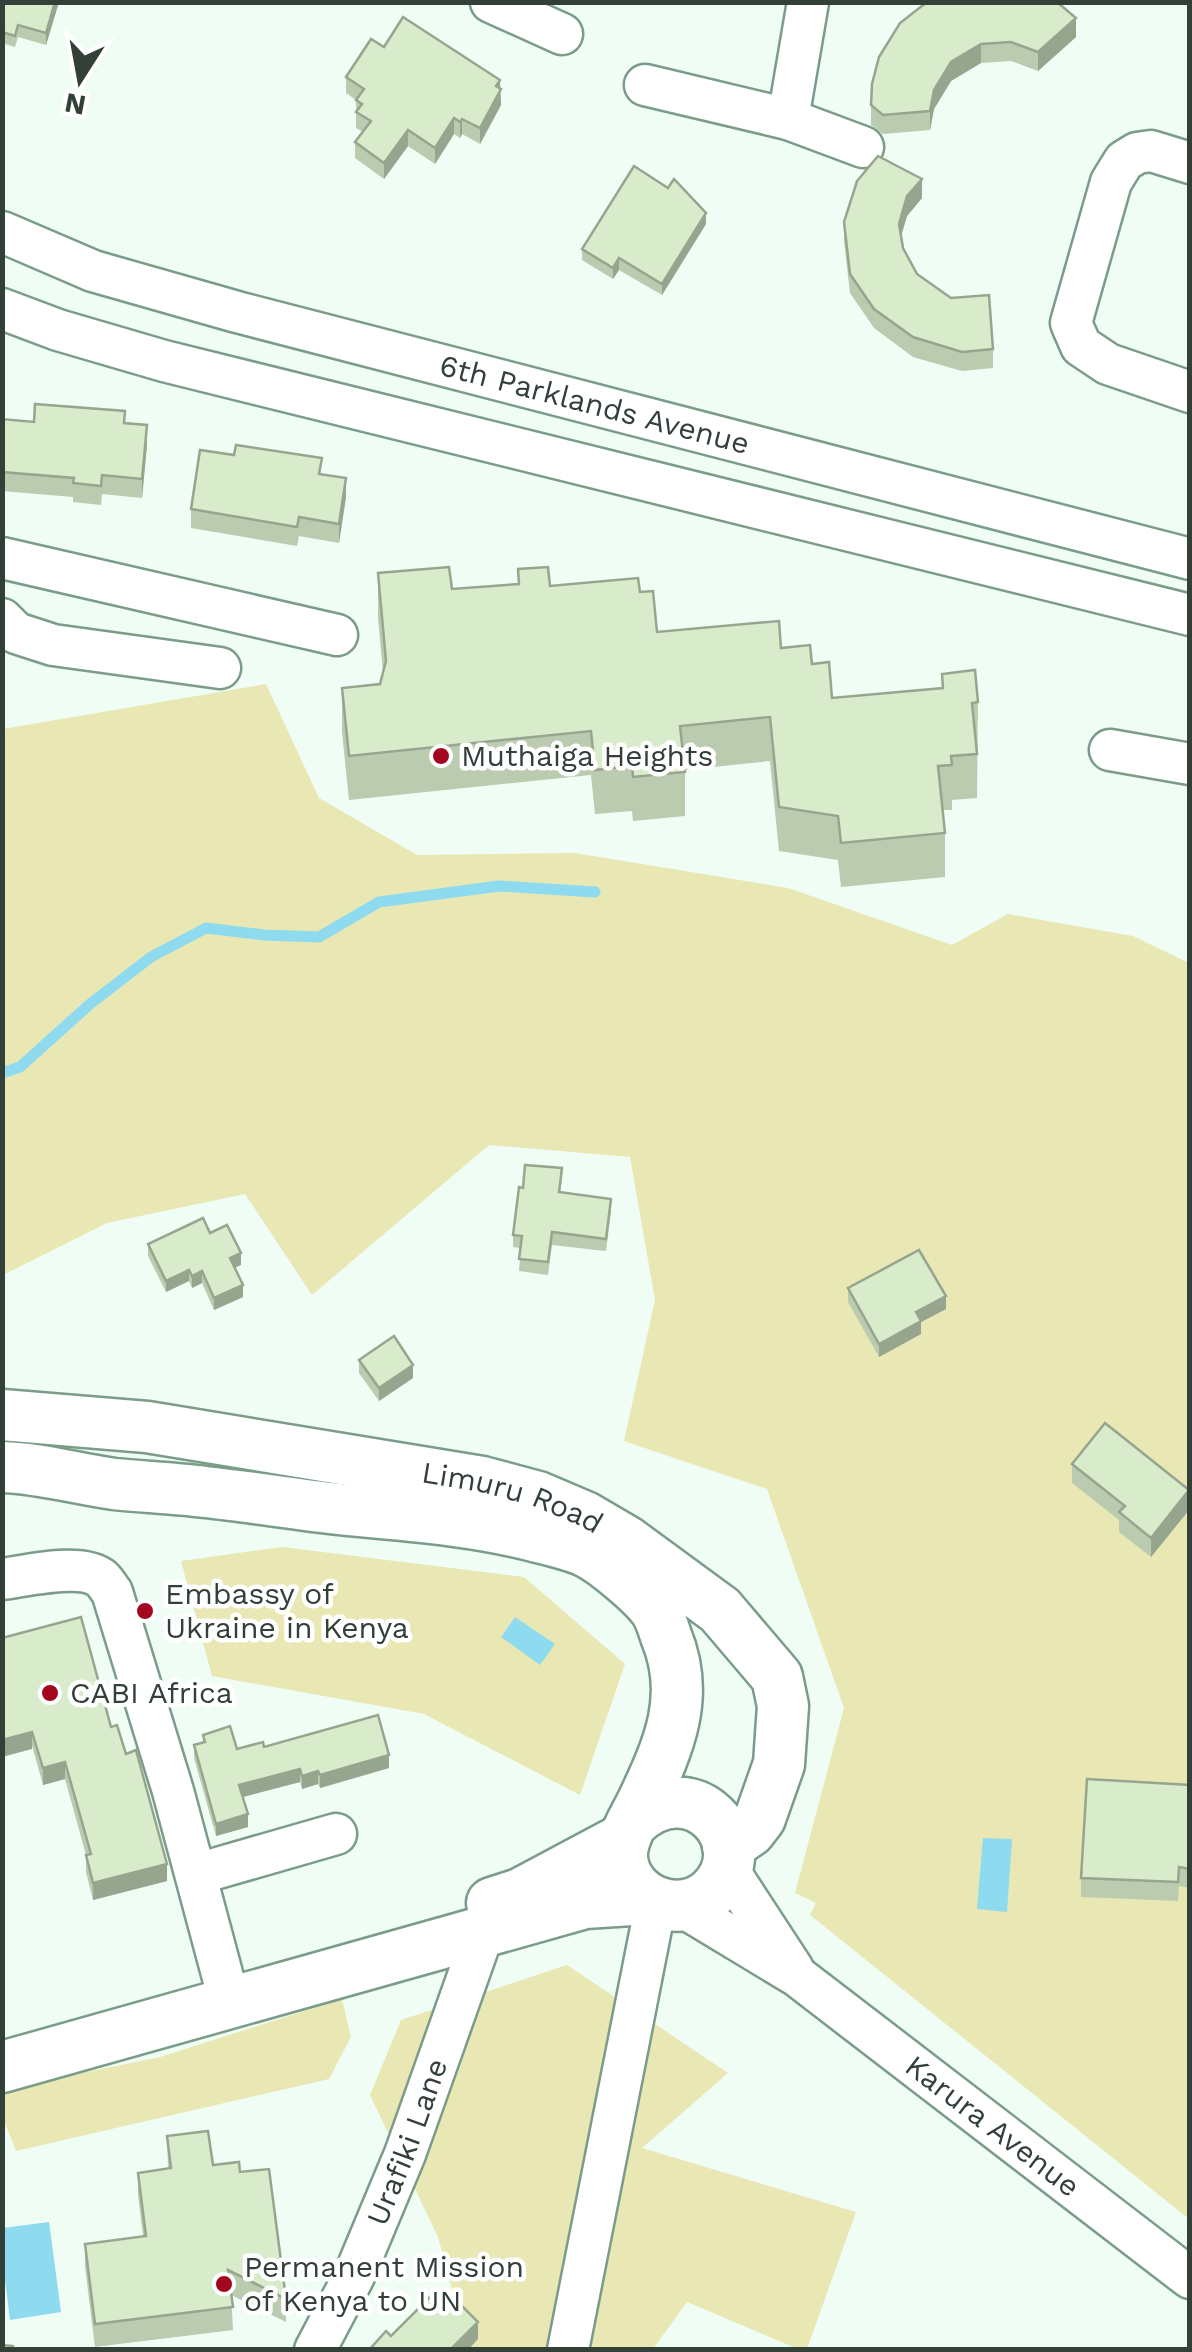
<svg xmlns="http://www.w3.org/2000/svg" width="1192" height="2352" font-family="'Work Sans',sans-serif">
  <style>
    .green { fill: #e9e7b4 }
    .water { fill: #8edaef }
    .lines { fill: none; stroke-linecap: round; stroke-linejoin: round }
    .stream { stroke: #8edaef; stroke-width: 11 }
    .minor-casing { stroke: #7a9c89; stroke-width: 45 }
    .major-casing { stroke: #7a9c89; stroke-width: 55 }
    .minor { stroke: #fff; stroke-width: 40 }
    .major { stroke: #fff; stroke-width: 50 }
    .wall { fill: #bacbaf }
    .shaded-wall { fill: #97a58f }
    .building { fill: #d8eccc; stroke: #97a58f; stroke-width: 2.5 }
    .poi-dot { fill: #a30720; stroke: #fff; stroke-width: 4 }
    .labels { text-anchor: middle; stroke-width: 9; stroke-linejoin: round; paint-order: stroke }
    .street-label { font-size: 30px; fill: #324038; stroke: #fff }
    .poi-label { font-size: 30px; fill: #324038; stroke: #fff; text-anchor: start }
  </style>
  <rect width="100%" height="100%" fill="#effdf5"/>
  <g class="green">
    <polygon points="266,684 319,798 417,855 575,853 788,888 952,945 1008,914 1133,936 1189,963 1189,2219 810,1915 816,1903 795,1893 844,1708 767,1489 624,1441 655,1300 630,1157 489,1145 312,1295 245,1194 107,1223 3,1275 3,729"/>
    <polygon points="282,1547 524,1577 625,1664 580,1795 424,1714 212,1676 181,1561"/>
    <polygon points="567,1965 728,2073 642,2148 856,2212 807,2349 798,2349 687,2302 653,2349 468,2349 438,2237 370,2095 401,2020"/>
    <polygon points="342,1999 351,2037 329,2079 16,2151 3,2118 3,2089 160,2057"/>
  </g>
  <g class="water">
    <polygon points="515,1617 555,1644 540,1665 501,1637"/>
    <polygon points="983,1838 1012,1839 1007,1912 977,1909"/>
    <polygon points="49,2222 61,2312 10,2320 3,2264 3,2228"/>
  </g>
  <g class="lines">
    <polyline class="stream" points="2,1073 20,1067 90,1004 151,957 206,928 264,935 319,937 379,902 499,886 595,892"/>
    <g class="minor-casing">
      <g id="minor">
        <polyline points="491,2 562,34"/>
        <polyline points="645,85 788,119 808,2"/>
        <polyline points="788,119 863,147"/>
        <polyline points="1190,163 1151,151 1137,153 1124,161 1111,182 1071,323 1081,346 1108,364 1190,392"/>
        <path id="s1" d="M2 232 93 271 237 312 1190 559"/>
        <polyline points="2,309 58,330 164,361 1190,615"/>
        <polyline points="2,558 337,635"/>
        <polyline points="2,619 16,633 53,645 220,668"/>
        <polyline points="1110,750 1190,764"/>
        <path d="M2 1579C26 1576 82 1562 102 1579 104 1580 110 1590 112 1592L173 1791 225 1985"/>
        <polyline points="727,1868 793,1969"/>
        <polyline points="197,1874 336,1834"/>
        <path id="s2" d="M681 1906 797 1976 1190 2278"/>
        <path id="s3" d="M315 2350 354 2276 405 2154 484 1931"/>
        <polyline points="568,2350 656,1903"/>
      </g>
    </g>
    <g class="major-casing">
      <g id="major">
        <path id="s4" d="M2 1415 147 1427 482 1482 538 1497 585 1517 626 1541 720 1610 777 1677 783 1706 779 1764 760 1818 750 1831 728 1846"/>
        <path d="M2 1467C41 1468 77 1479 114 1484 144 1487 175 1488 205 1492 252 1497 299 1505 347 1510 410 1516 473 1520 534 1536 550 1540 569 1544 585 1551 603 1559 642 1592 654 1608 660 1616 663 1627 666 1636 691 1696 669 1746 643 1801 635 1818 621 1837 622 1857 625 1901 682 1922 713 1891 761 1843 692 1766 633 1822"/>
        <polyline points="492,1903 520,1894 625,1838"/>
        <polyline points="2,2067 585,1903 647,1899"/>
      </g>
    </g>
    <use href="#minor" class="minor"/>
    <use href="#major" class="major"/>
  </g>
  <g class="wall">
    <polygon points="2,2 59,2 46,45 18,37 15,47 2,43"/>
    <polygon points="900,23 1076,37 1038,71 1011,61 981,63 951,81 934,109 930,130 883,134 871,125 871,105"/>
    <polygon points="384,47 500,88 501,105 480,144 462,134 460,138 454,134 435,164 408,146 384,179 355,158 355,142 363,132 356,128 356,100 346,93 346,77"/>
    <polygon points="922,198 907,216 901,236 903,248 917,274 993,349 993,368 962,371 913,357 874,328 850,293 844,241 844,222"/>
    <polygon points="706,224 662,295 619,270 613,279 582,260 582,249"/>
    <polygon points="2,419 34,422 125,423 147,445 142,498 102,494 101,505 73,502 73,497 2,491"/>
    <polygon points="234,455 322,474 346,497 339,543 299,536 297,546 191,528 191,509"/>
    <polygon points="518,569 550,586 640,592 657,632 781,648 812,664 832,698 942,688 942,674 978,702 977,798 952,800 952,810 942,810 945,833 945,877 841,887 838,860 779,851 770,761 685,770 685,816 633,821 632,811 595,814 591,775 349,800 342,732 342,688 380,684 383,672 378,618 378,573 452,589 518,584"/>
    <polygon points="562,1180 560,1193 611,1211 606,1251 552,1245 548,1275 519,1271 521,1248 513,1247 513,1235 523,1188"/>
    <polygon points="210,1233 241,1265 235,1267 243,1297 214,1310 202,1283 192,1288 189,1281 166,1292 148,1256 148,1244"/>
    <polygon points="848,1288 946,1309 921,1322 921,1334 879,1357 848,1302"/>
    <polygon points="359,1360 413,1378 379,1401 359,1373"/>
    <polygon points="1072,1464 1189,1510 1151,1557 1119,1532 1119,1520 1072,1483"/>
    <polygon points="2,1638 111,1727 167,1881 93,1900 86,1872 86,1855 65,1779 43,1785"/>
    <polygon points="203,1735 237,1749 264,1747 389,1768 320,1788 318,1784 302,1789 300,1782 243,1797 248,1827 216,1836 194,1758 194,1745 203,1742"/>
    <polygon points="1190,1785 1190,1888 1179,1886 1178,1901 1081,1897 1081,1878"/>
    <polygon points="167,2136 213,2165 240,2172 286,2299 286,2322 231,2295 233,2330 95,2347 85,2267 85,2244 143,2236 138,2195 138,2173 168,2168"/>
  </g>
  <g class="shaded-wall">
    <polygon points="55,2 59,2 46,45 46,33"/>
    <polygon points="1076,18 1076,37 1038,71 1038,52"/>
    <polygon points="981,44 981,63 951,81 934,109 930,130 930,111 934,90 951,62"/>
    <polygon points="500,80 501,105 480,144 480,128"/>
    <polygon points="454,118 454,134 435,164 435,148"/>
    <polygon points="462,119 462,134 460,138 460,122"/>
    <polygon points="408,130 408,146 384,179 384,163"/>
    <polygon points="922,179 922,198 907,216 899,243 899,224 907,196"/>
    <polygon points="706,213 706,224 662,295 662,284"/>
    <polygon points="619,258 619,270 613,279 613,268"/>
    <polygon points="147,425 147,445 142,498 142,479"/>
    <polygon points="346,478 346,497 339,543 339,524"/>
    <polygon points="241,1253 241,1265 230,1270 230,1258"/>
    <polygon points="189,1270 189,1281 166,1292 166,1281"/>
    <polygon points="202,1271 202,1283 192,1288 192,1276"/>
    <polygon points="243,1285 243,1297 214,1310 214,1298"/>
    <polygon points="946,1296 946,1309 921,1322 921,1334 879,1357 879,1344 916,1312"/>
    <polygon points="413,1365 413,1378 379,1401 379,1388"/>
    <polygon points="1189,1490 1189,1510 1151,1557 1151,1538"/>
    <polygon points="32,1732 32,1749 2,1757 2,1740"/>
    <polygon points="389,1755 389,1768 320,1788 320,1775"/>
    <polygon points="65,1762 65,1779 43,1785 43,1768"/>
    <polygon points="300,1769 300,1782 239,1798 239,1785"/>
    <polygon points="318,1771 318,1784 302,1789 302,1776"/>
    <polygon points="248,1814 248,1827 216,1836 216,1824"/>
    <polygon points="167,1864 167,1881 93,1900 93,1883"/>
    <polygon points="478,2322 478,2339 468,2350 450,2350"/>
  </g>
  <g class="building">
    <polygon points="2,2 55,2 46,33 18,25 15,36 2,32"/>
    <polygon points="927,2 1057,2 1076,18 1038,52 1011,42 981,44 951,62 934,90 930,111 883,115 871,105 872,84 879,57 900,23"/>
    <polygon points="403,17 500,80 496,86 501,89 480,128 462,119 460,122 454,118 435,148 408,130 384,163 355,142 371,121 356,112 362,104 356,100 364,89 346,77 371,39 384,47"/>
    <polygon points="878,156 922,179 907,196 899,224 903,248 917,274 951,298 989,295 993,349 962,352 913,337 874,309 850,274 844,222 857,181"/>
    <polygon points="634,166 668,188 674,179 706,213 662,284 619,258 613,268 582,249"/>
    <polygon points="35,404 125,411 124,423 147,425 142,479 102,475 101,486 73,483 74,478 2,472 2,419 34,422"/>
    <polygon points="236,445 322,458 319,474 346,478 339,524 299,517 297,527 191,509 200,450 234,455"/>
    <polygon points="449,567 452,589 519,584 518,569 548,567 550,586 638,578 640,592 653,591 657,632 779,621 781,648 810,645 812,664 829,662 832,698 943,688 942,674 975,670 978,702 972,703 977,754 951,756 952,765 938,766 945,833 841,843 838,816 779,807 770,717 680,726 685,772 633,777 632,766 595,770 591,731 349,756 342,688 380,684 386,661 378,573"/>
    <polygon points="525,1165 562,1168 559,1192 611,1199 606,1239 552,1232 548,1262 519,1259 522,1236 513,1235 519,1187 523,1188"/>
    <polygon points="203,1218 210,1233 227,1225 241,1253 230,1258 243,1285 214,1298 202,1271 192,1276 189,1270 166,1281 148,1244"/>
    <polygon points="919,1250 946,1296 916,1312 921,1321 879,1344 848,1288"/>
    <polygon points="394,1336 413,1365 379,1388 359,1360"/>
    <polygon points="1105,1423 1189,1490 1151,1538 1119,1512 1125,1506 1072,1464"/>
    <polygon points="81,1617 111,1727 117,1725 126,1754 136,1750 167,1864 93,1883 86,1855 91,1854 65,1762 43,1768 32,1732 2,1740 2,1638"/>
    <polygon points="378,1715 389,1755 320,1775 318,1771 302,1776 300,1769 239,1785 248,1814 216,1824 194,1745 205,1742 203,1735 230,1726 237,1749 263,1742 264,1747"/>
    <polygon points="1087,1779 1190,1785 1190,1869 1179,1867 1178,1882 1081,1878"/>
    <polygon points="208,2131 213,2165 239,2162 240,2172 269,2169 286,2299 228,2270 233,2307 95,2324 85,2244 146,2236 138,2173 171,2168 167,2136"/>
    <polygon points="435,2292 451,2307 457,2301 478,2322 450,2350 369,2350 386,2331 391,2336"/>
    <polygon points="2,2345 13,2346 12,2350 2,2350"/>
  </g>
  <g class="poi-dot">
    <circle cx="441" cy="756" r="10"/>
    <circle cx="145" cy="1611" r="10"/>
    <circle cx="50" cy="1693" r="10"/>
    <circle cx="224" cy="2284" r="10"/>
  </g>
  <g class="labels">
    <g class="street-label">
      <text dy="10" stroke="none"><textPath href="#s1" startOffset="618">6th Parklands Avenue</textPath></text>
      <text dy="10" stroke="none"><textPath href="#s4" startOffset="518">Limuru Road</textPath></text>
      <text dy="10" stroke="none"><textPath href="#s2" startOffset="382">Karura Avenue</textPath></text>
      <text dy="10" stroke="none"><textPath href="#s3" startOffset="228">Urafiki Lane</textPath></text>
    </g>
    <g class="poi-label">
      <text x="461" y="766">Muthaiga Heights</text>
      <text x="165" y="1604">Embassy of<tspan x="165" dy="34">Ukraine in Kenya</tspan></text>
      <text x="70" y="1703">CABI Africa</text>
      <text x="244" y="2277">Permanent Mission<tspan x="244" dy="34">of Kenya to UN</tspan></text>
    </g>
  </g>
  <rect width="1192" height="2352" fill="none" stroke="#324038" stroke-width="10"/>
  <g transform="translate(80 80) rotate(191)" stroke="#ffffff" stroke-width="8" paint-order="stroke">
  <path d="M0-8L18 38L0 25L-18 38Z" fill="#324038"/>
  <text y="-15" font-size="28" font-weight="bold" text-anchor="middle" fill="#324038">N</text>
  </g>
</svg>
